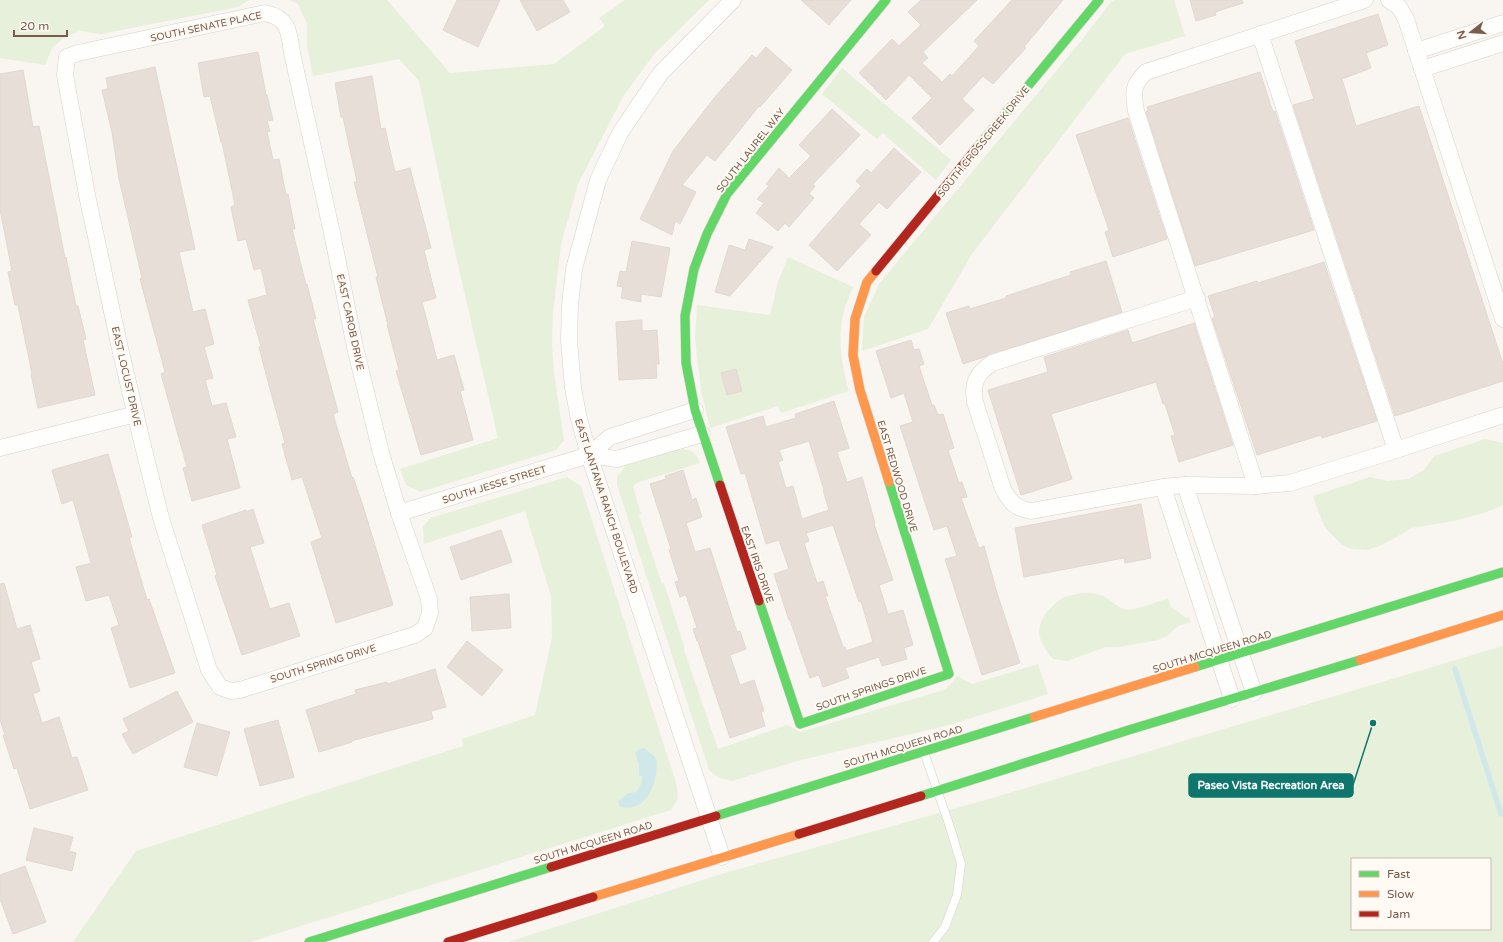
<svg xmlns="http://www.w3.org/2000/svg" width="1503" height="942" font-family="'Varela Round',sans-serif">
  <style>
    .green { fill: #e7f0db; fill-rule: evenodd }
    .water { fill: #d0e8ea }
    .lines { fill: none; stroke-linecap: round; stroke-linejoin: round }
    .stream { stroke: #d0e8ea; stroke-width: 5.5 }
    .building { fill: #e6ded7; stroke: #e2d8d2; fill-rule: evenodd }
    .lane-casing { stroke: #d7d1cb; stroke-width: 9 }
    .street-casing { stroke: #d7d1cb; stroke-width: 17 }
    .fast-casing { stroke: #d9d2cb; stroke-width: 10 }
    .slow-casing { stroke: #d9d2cb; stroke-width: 10 }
    .jam-casing { stroke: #d9d2cb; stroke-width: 10 }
    .lane { stroke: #fefefd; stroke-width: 8 }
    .street { stroke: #fefefd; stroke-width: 16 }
    .fast { stroke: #63d668; stroke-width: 9 }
    .slow { stroke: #ff974d; stroke-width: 9 }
    .jam { stroke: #b3261e; stroke-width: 9 }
    .labels { text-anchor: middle; stroke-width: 4; stroke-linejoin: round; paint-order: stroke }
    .street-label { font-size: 10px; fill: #7a5c4d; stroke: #fffaf3 }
    .leader { fill: none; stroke: #0f766e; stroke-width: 1.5 }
    .callout-dot { fill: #0f766e; stroke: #fffaf3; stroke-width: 1.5 }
    .callout { fill: #0f766e; stroke: #0f766e; stroke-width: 1.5 }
    .callout-label { font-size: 11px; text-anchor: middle; font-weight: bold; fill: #fff }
  </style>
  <rect width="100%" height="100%" fill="#f9f5f0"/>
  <g class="green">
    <polygon points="0,0 249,0 238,7 101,34 80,31 65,37 52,48 45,65 0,58"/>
    <polygon points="290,0 387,0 450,73 554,64 605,26 599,18 625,0 709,0 655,53 624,95 578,184 561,244 553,313 552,345 554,373 564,440 556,450 420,492 406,485 400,469 498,438 455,252 419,81 399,59 313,76 307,46 307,24 298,4"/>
    <polygon points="1114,0 1174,0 1185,36 1125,54 972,254 928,329 862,351 864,317 879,284 1081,41 1110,3"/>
    <polygon points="842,68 951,160 936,180 883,133 877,139 822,94"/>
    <path d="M788 257 853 287C849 297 844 309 842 320 838 344 842 367 849 391L781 413 778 406 710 428 701 390 695 339 697 305 770 315 778 282Z"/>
    <polygon points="1485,439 1503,443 1503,505 1484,513 1454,521 1412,528 1384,544 1368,550 1351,549 1341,544 1324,526 1313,496 1370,477 1388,481 1408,479 1424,470 1434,456"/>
    <path d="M679 449C692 450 695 451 700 463L636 483 633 487 641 514 639 515 662 584 664 583 685 649 684 650 718 749 787 725 800 732 944 690 951 684 957 676 972 684 1038 664 1048 694 949 725 801 760 732 781 719 778 709 770 617 485V477L626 465Z"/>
    <polygon points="567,477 581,486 677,786 678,798 671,810 250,942 73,942 136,851 463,746 462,739 535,715 552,637 551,596 525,511 424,544 423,527 430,518"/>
    <path d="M1081 593C1088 593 1096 593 1103 596 1111 600 1119 609 1128 610 1136 610 1160 601 1168 598L1171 607 1186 618 1189 617 1191 622 1178 626 1167 636 1158 640 1119 647H1106L1067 661 1053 659C1040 643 1033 631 1047 612 1051 607 1057 601 1063 598 1068 595 1075 595 1081 593Z"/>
    <path d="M1503 646V942H508L728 872 982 801ZM1352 859H1490V929H1352Z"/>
  </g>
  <path class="water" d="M644 748C646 749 647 750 649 752 650 753 652 754 654 756 658 760 657 767 656 773 654 792 642 812 620 807L618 801 629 793 636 792C640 787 643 783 642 776H639V764L635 753 637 750Z"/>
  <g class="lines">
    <polyline class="stream" points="1455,669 1501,814"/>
  </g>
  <g class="building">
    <polygon points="457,0 500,0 478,47 443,30"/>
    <polygon points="520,0 563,0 570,12 537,31"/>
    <polygon points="801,0 851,0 829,25"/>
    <polygon points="921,0 977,0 923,52 928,58 922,63 942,82 950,74 952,76 979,46 974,41 1012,0 1063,0 1024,47 1026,48 993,84 983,76 962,99 974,110 940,145 912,118 932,98 909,75 886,100 859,73 892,39 899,46 921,25 908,12"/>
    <polygon points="1190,0 1242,0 1243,3 1215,12 1216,15 1196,21"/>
    <polygon points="1378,14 1388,45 1366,53 1371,68 1342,79 1356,126 1419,106 1503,364 1503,381 1395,416 1293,105 1314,99 1295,41"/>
    <polygon points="766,47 792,70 760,107 759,106 715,161 707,155 682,185 696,192 680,224 675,221 672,235 640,219 673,151 715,97 752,55 756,58"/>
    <polygon points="258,52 266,95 267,95 273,120 267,121 270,131 267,132 273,160 279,159 286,195 288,194 295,229 292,229 306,285 307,284 316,319 313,319 338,412 333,414 352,478 353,477 364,509 393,605 336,623 311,542 322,538 302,477 292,480 282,444 285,443 267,378 259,347 261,347 248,300 267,295 261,268 254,270 246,239 238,241 231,207 235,205 222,142 221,142 210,96 204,97 198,63"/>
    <polygon points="155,67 195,249 179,252 193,312 205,309 214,344 204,347 213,378 205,380 212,406 226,403 236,437 227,439 240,488 192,501 183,468 187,467 161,374 165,372 140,279 142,278 119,179 112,132 102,90 108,89 106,78"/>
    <polygon points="23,70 33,127 39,126 65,258 66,257 76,306 78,306 86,339 83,340 95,395 38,408 31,374 32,374 18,305 15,305 8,272 12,271 0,209 0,74"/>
    <polygon points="1260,72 1273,112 1275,111 1314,230 1195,266 1146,112 1148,111 1147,107"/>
    <polygon points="372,76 381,129 385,128 395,172 410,168 431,248 424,250 436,298 422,302 437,360 454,355 464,390 460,391 473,440 421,455 396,371 399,370 387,325 388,325 376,277 378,277 354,182 357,182 343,117 341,117 335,83"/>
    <polygon points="832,109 860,135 813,184 815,186 809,194 814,198 789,227 785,223 778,231 756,213 764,203 757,199 769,186 766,184 779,168 789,178 811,156 799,145"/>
    <polygon points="1128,118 1167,239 1113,257 1105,232 1109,230 1076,135"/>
    <polygon points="894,148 921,172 887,209 879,202 859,224 871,235 837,271 809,245 861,186 856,181 867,169 871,173"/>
    <polygon points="749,239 773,247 730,296 715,292 729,245 745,250"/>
    <polygon points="632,241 670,248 661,297 641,294 641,302 621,298 623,287 617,286 620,271 626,272"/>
    <polygon points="1106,261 1122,312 963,364 946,313 969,306 970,309 1006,298 1006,296 1071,275 1070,272"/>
    <polygon points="1324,262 1377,421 1322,438 1321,435 1257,455 1212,318 1215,317 1208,296 1257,281 1258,283"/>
    <polygon points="642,320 642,331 657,330 659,364 656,364 657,378 619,380 616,322"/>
    <polygon points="1194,323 1233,445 1179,462 1171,436 1175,435 1165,404 1163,404 1156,382 1051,414 1072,479 1021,495 988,390 1048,372 1044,357 1128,330 1132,343"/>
    <polygon points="911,340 914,350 919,349 924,364 919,366 932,405 934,405 938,415 943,414 954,448 948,450 959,483 962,482 967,497 961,498 979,548 984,546 997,593 1020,663 982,675 945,559 957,556 947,526 934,530 900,426 913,422 904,393 891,398 876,351"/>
    <polygon points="736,369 742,391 727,395 721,373"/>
    <path d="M834 401 849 448 837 452 847 482 862 477 875 523 874 524 893 580 879 585 888 614 903 610 913 645 904 648 907 659 882 666 879 657 860 663 845 668 849 678 823 687 819 675 810 678 790 620H789L774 574 789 569 779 540 766 544 745 473 741 474 726 427 763 416 766 427 796 418 795 414ZM809 441 824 490H823L829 510 802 519 793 486 786 488 778 462 783 460 779 450ZM833 525 859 602 861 601 873 642 846 651 845 647H843L825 596H828L823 581 817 583 804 543 809 541 806 533Z"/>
    <polygon points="108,454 132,537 129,538 147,600 149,599 175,673 130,688 111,628 119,625 109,595 86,601 76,567 91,563 73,500 62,504 52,470"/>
    <polygon points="683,470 692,500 696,498 702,517 686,523 695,552 710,548 737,632 740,631 746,649 730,655 740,685 754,680 764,711 761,712 765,726 730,738 698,641 697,641 693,629 697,628 686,595 680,597 675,582 679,581 669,550 671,549 650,484 666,479 665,476"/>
    <polygon points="1141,504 1151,558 1125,563 1124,558 1024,577 1015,528"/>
    <polygon points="253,509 264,543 250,547 270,609 289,603 300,636 242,655 215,576 217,575 202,525 246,510 246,512"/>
    <polygon points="501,530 512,562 461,580 450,547"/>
    <polygon points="4,583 17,629 30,625 40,659 31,662 40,691 33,694 42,723 59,717 72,758 77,757 88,790 30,809 17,768 14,769 3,735 5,735 0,720 0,584"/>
    <polygon points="509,594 511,628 472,631 470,597"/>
    <polygon points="467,641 503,670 482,696 447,667"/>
    <polygon points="435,669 446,707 431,711 433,719 351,741 352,742 319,752 306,710 356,694 355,690 387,682 387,684"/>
    <polygon points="177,691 193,722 133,754 122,734 129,731 123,719"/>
    <polygon points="278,720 294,777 260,786 244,729"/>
    <polygon points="197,723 230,732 217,776 184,767"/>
    <polygon points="34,828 73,837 69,851 76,853 72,871 26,860"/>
    <polygon points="25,866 46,922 13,934 0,899 0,875"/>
  </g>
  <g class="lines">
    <g class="lane-casing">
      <polyline id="lane" points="924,752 950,827 961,864 957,895 945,927 933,942"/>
    </g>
    <g class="street-casing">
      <g id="street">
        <polyline points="1389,0 1399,7 1406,19 1503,319"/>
        <path d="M265 13C289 18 289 32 292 53L332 233 355 347 381 453 399 513 429 599 430 613 425 628 415 635 388 643 240 690 231 691 220 687 209 670 161 518 143 446 119 344 87 195 65 75 67 57 78 53Z"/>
        <polyline points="1260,34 1396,450"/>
        <polyline points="1416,51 1503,23"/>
        <polyline points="1422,69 1503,43"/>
        <path d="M1197 298 992 363C976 374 972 383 975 402L1003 489C1011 503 1015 508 1031 511L1163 487 1185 485 1256 486 1290 483 1396 450 1503 415"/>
        <polyline points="0,448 136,414"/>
        <polyline points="589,455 617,459 702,434"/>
        <polyline points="1185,485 1254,693"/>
        <path d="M1256 486 1136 111C1133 93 1132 85 1146 72L1365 0"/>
        <polyline points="1163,487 1232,699"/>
        <polyline points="399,513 589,455 610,437 695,410"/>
        <polyline points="722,857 589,455 579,419 573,388 569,340 570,305 574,269 598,180 620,133 660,74 733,0"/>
      </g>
    </g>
    <g class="fast-casing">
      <g id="fast">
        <polyline points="976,149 1099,0"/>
        <polyline points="720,485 695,410 686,363 685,316 694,269 707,234 727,194 886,0"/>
        <polyline points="759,601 800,724 949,674 889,482"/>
        <polyline points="1195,667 1503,572"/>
        <polyline points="921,796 1132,729 1360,660"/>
        <polyline points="716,816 1034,717"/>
        <polyline points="309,942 551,867"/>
      </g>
    </g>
    <g class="slow-casing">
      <g id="slow">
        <polyline points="876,271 867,282 855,319 853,355 860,390 889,482"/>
        <polyline points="1360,660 1503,615"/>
        <polyline points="1034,717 1195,667"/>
        <polyline points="593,897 799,834"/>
      </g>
    </g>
    <g class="jam-casing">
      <g id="jam">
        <polyline points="876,271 976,149"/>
        <polyline points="720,485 759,601"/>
        <polyline points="799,834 921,796"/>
        <polyline points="551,867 716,816"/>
        <polyline points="448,942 593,897"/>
      </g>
    </g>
    <use href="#lane" class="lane"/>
    <use href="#street" class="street"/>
    <use href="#fast" class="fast"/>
    <use href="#slow" class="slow"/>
    <use href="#jam" class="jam"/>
  </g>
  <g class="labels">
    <g class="street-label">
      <text transform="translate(206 26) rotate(-12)" y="4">SOUTH SENATE PLACE</text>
      <text transform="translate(983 141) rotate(-51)" y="4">SOUTH CROSSCREEK DRIVE</text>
      <text transform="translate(750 150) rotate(-52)" y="4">SOUTH LAUREL WAY</text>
      <text transform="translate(351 322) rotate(78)" y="4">EAST CAROB DRIVE</text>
      <text transform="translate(127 376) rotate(77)" y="4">EAST LOCUST DRIVE</text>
      <text transform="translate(898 476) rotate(73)" y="4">EAST REDWOOD DRIVE</text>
      <text transform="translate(494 484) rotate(-17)" y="4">SOUTH JESSE STREET</text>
      <text transform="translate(607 506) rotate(72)" y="4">EAST LANTANA RANCH BOULEVARD</text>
      <text transform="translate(758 564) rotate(71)" y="4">EAST IRIS DRIVE</text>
      <text transform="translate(1212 651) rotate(-17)" y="4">SOUTH MCQUEEN ROAD</text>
      <text transform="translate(323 663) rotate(-17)" y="4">SOUTH SPRING DRIVE</text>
      <text transform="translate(871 688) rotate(-19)" y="4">SOUTH SPRINGS DRIVE</text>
      <text transform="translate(903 746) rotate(-17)" y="4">SOUTH MCQUEEN ROAD</text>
      <text transform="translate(593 842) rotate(-17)" y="4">SOUTH MCQUEEN ROAD</text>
    </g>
  </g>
  <path class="leader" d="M1373 723L1353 785"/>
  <circle class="callout-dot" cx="1373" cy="723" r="4"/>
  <rect class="callout" x="1189" y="774" width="164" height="23" rx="4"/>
  <g class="callout-label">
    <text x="1271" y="789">Paseo Vista Recreation Area</text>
  </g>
  <rect x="1351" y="858" width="140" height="72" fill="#fffaf3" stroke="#cabbb1"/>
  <rect x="1359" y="871" width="20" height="6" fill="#63d668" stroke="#cabbb1"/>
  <text x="1387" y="878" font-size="12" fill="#7a5c4d">Fast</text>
  <rect x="1359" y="891" width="20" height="6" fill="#ff974d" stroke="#cabbb1"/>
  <text x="1387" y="898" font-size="12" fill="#7a5c4d">Slow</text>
  <rect x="1359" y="911" width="20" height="6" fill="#b3261e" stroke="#cabbb1"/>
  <text x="1387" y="918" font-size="12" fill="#7a5c4d">Jam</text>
  <g transform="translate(1471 32) rotate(253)" stroke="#fffaf3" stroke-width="3" paint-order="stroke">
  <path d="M0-3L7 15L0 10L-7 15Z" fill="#7a5c4d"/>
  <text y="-6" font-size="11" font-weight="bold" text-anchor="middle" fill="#7a5c4d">N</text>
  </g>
  <path d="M14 30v6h53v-6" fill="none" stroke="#7a5c4d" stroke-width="2"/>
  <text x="20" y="30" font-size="12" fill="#7a5c4d" stroke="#fffaf3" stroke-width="3" paint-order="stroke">20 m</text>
</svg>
